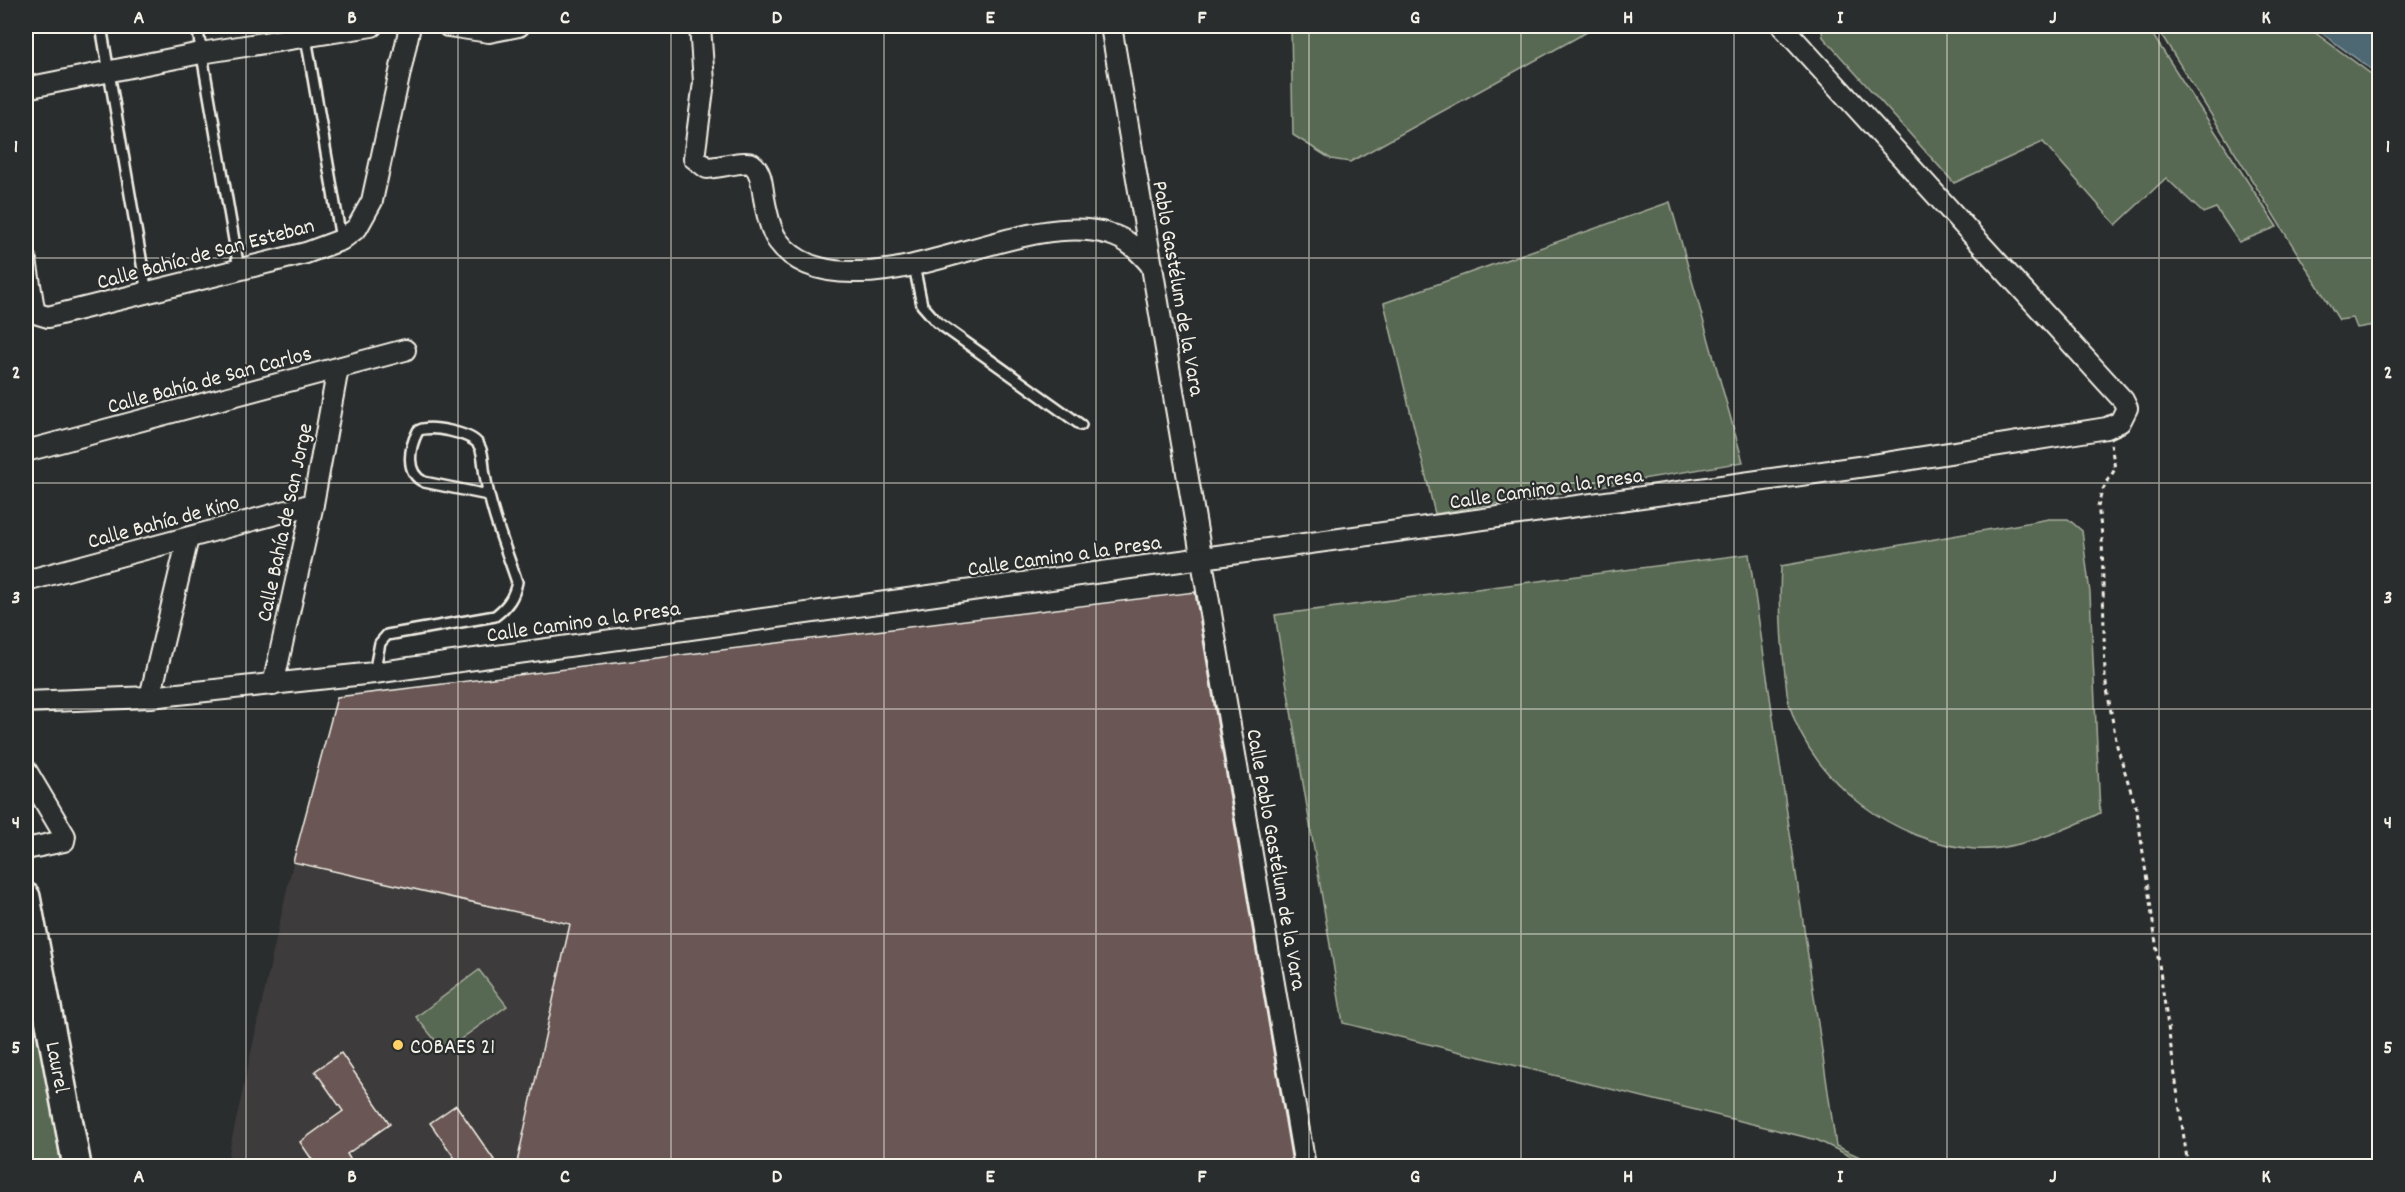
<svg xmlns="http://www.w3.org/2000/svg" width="2405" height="1192" font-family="Dekko,sans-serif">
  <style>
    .built { fill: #3d3a3a }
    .green { fill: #596952; stroke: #a6ad9d; stroke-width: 1.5 }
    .water { fill: #4e6873; stroke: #909fa2; stroke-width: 1.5 }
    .building { fill: #6a5755; stroke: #f4f1e8; stroke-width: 1.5 }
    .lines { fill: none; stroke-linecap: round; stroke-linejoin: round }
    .lane-casing { stroke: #f4f1e8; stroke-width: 14 }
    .street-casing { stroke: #f4f1e8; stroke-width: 24 }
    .secondary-casing { stroke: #f4f1e8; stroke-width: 32 }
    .path { stroke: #f4f1e8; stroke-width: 3; stroke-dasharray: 4.5 4.5; stroke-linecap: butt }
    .lane { stroke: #2a2d2e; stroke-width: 9 }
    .street { stroke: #2a2d2e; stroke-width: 20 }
    .secondary { stroke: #2a2d2e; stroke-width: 27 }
    .grid { fill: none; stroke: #f4f1e8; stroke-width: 1.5; stroke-opacity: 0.55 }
    .poi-dot { fill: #ffd166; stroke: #2a2d2e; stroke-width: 2 }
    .labels { text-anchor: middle; stroke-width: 4.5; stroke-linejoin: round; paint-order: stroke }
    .street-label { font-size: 22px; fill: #f4f1e8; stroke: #2a2d2e }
    .poi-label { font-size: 22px; fill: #f4f1e8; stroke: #2a2d2e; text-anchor: start }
    .neatline { fill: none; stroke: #f4f1e8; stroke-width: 2 }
    .grid-label { font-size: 20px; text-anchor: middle; font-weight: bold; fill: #f4f1e8 }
  </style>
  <rect width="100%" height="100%" fill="#2a2d2e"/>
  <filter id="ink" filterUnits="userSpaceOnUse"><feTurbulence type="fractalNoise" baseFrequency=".0167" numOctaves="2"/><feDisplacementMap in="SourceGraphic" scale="12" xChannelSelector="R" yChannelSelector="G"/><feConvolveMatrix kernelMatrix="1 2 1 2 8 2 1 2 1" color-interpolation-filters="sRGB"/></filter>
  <g filter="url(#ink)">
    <polygon class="built" points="293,862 570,924 516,1166 226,1166"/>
    <g class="green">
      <polygon points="1291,26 1598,26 1350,162 1331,159 1293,135"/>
      <polygon points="1821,26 2147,26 2277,227 2239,242 2216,208 2203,213 2166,178 2116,225 2043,142 1954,183 1823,37"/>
      <polygon points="2156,26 2306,26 2379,80 2379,324 2357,328 2353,318 2339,320"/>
      <polygon points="1670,202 1743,462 1435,514 1384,303"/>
      <path d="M2049 519H2068L2082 531 2090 593 2100 813C2067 830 2011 852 1974 849 1895 842 1814 784 1790 707 1786 697 1787 685 1785 675 1781 639 1779 603 1781 566Z"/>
      <polygon points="1749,554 1836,1146 1879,1166 1870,1166 1817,1140 1343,1023 1275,615"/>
      <polygon points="26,949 61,1166 26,1166"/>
      <polygon points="479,970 507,1006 444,1051 416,1017"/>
    </g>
    <polygon class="water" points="2312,26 2379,26 2379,75"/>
    <g class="building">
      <polygon points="1195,592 1293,1167 516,1167 570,924 293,862 337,697"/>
      <polygon points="341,1053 390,1124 347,1154 355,1167 317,1167 300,1142 343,1111 315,1071"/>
      <polygon points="456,1105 499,1167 461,1167 430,1123"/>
    </g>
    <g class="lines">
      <g class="lane-casing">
        <g id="lane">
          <polyline points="101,26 147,293"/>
          <polyline points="197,26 239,269"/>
          <polyline points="304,26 341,239"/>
          <polyline points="914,266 922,305 937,322 1081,425"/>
          <path d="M374 673 380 643 387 635 495 616C508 606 514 597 517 582 505 546 491 513 485 475 483 466 484 451 478 444 471 433 428 424 418 431 409 448 405 473 424 482L488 495"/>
        </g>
      </g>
      <g class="street-casing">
        <g id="street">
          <polyline points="448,26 489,32 519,26"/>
          <path d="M700 26 704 82 694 158 707 168C717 168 745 160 752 164 762 171 762 187 764 198 766 209 771 232 778 241 797 267 830 273 860 272 937 272 1039 213 1109 234 1128 239 1140 252 1152 266"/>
          <polyline points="1111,26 1305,1166"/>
          <polyline points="26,88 201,53 372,26"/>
          <polyline points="26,260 34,309 38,314 48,317 306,253 341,240 357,228 372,201 410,26"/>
          <polyline points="26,451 405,350"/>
          <polyline points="26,581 313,504"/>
          <polyline points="273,685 313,504 338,368"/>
          <polyline points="150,697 188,538"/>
          <polyline points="26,702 150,697 374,673 1880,464 2107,428 2120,422 2127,408 2123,400 1782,26"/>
          <polyline points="26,770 65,836 64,841 26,849"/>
        </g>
      </g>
      <g class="secondary-casing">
        <polyline id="secondary" points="26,897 77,1166"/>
      </g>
      <polyline class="path" points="2111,444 2115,469 2102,491 2098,506 2102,535 2105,678 2117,746 2137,811 2188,1166"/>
      <use href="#lane" class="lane"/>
      <use href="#street" class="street"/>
      <use href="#secondary" class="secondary"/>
    </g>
  </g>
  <path class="grid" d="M246 26V1166M458 26V1166M671 26V1166M884 26V1166M1096 26V1166M1309 26V1166M1521 26V1166M1734 26V1166M1947 26V1166M2159 26V1166M26 258H2380M26 483H2380M26 709H2380M26 934H2380"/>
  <circle class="poi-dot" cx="398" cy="1045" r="6"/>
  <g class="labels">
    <g class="street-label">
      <text transform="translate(205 252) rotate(-15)" y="8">Calle Bahía de San Esteban</text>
      <text transform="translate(1180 288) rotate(80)" y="8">Pablo Gastélum de la Vara</text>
      <text transform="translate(209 378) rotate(-15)" y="8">Calle Bahía de San Carlos</text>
      <text transform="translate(1546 487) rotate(-8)" y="8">Calle Camino a la Presa</text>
      <text transform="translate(163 520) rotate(-15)" y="8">Calle Bahía de Kino</text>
      <text transform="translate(283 522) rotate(-78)" y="8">Calle Bahía de San Jorge</text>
      <text transform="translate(1064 554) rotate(-8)" y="8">Calle Camino a la Presa</text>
      <text transform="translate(583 620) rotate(-8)" y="8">Calle Camino a la Presa</text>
      <text transform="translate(1278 859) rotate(80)" y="8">Calle Pablo Gastélum de la Vara</text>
      <text transform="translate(59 1067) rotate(79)" y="8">Laurel</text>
    </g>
    <g class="poi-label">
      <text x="410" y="1053">COBAES 21</text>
    </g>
  </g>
  <rect width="2405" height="1192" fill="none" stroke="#2a2d2e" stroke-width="66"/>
  <rect x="33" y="33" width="2339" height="1126" class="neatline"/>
  <g class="grid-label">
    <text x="139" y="23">A</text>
    <text x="352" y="23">B</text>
    <text x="565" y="23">C</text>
    <text x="777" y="23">D</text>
    <text x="990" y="23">E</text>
    <text x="1202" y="23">F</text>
    <text x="1415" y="23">G</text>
    <text x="1628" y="23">H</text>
    <text x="1840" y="23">I</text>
    <text x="2053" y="23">J</text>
    <text x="2266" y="23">K</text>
    <text x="16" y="152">1</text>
    <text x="2388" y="152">1</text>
    <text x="16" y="378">2</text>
    <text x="2388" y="378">2</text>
    <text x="16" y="603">3</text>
    <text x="2388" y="603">3</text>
    <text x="16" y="828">4</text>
    <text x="2388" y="828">4</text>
    <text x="16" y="1053">5</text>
    <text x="2388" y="1053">5</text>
    <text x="139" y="1182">A</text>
    <text x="352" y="1182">B</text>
    <text x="565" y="1182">C</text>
    <text x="777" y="1182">D</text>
    <text x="990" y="1182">E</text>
    <text x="1202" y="1182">F</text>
    <text x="1415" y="1182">G</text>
    <text x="1628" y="1182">H</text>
    <text x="1840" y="1182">I</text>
    <text x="2053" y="1182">J</text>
    <text x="2266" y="1182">K</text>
  </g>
</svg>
